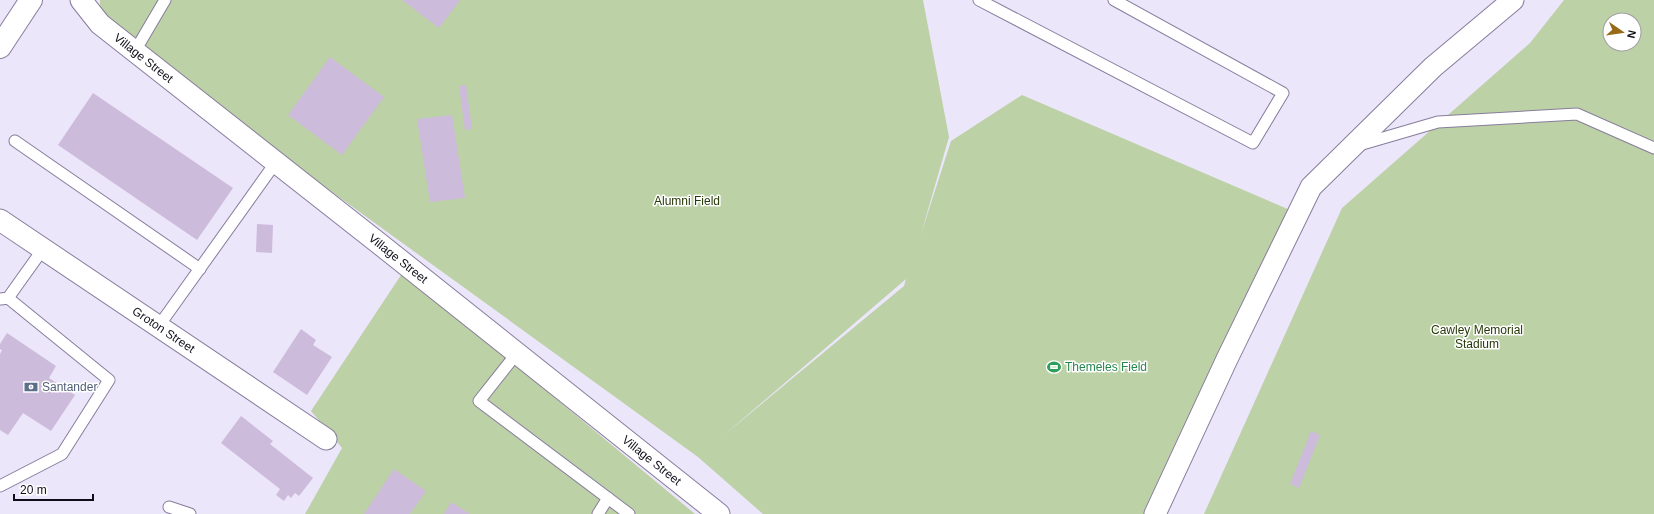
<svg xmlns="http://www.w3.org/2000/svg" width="1654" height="514" font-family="Arial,sans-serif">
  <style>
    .green { fill: #bcd1a6; fill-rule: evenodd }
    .building { fill: #cdbbdb }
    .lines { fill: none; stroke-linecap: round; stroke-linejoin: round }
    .service-casing { stroke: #877d9c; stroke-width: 13 }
    .minor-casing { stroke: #877d9c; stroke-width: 23 }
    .secondary-casing { stroke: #877d9c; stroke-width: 24 }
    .service { stroke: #fff; stroke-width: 11 }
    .minor { stroke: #fff; stroke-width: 21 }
    .secondary { stroke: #fff; stroke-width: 22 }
    .labels { text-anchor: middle; stroke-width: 3; stroke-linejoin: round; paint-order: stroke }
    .street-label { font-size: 12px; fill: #110d18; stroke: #fff }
    .park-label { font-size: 12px; fill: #273908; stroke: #fff }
    .leisure-label { font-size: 12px; fill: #27864d; stroke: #fff; text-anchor: start }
    .service-label { font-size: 12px; fill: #4e5e75; stroke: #fff; text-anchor: start }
  </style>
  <rect width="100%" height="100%" fill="#ece6fb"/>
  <g class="green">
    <path d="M100 0H923L949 137 921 234 951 141 1022 95 1290 210 1147 514H763L698 457 100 24ZM906 279 904 286 724 435Z"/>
    <path d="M1564 0H1654V514H1204L1342 208 1530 43ZM1610 20H1634V44H1610Z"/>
    <polygon points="403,272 695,514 305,514 342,448 311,411"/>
  </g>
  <g class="building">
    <polygon points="402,0 460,0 439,28"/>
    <polygon points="330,57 384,97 342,155 288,115"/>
    <polygon points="466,85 472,129 465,130 459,86"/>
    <polygon points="93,93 233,188 197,240 58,145"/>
    <polygon points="452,115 465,198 430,202 417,119"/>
    <polygon points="257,224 273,225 272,253 256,252"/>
    <polygon points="301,329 316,340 313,345 332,357 307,395 273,372"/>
    <polygon points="7,333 56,366 49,378 75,395 51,431 23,413 8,435 0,430 0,354 2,350 0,349 0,344"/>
    <polygon points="241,416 273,441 270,444 313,478 299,496 295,493 291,498 288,495 284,501 276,495 280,489 221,443"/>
    <polygon points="1311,431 1320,435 1299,488 1290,484"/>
    <polygon points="394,469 426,491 410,514 364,514"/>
    <polygon points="451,502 470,514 444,514"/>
  </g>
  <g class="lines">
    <g class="service-casing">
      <g id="service">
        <polyline points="979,0 1253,143 1283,93 1114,0"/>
        <polyline points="135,51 165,0"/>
        <polyline points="15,141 200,269"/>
        <polyline points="1359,145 1438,122 1577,114 1654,148"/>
        <polyline points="1,299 8,298 43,249"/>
        <polyline points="158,327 276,162"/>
        <polyline points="517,353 479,401 629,514"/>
        <polyline points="0,486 62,454 109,380 8,298"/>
        <polyline points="169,507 190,514"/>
        <polyline points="598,514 608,498"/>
      </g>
    </g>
    <g class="minor-casing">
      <g id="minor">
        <path id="s1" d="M81 0 100 24 381 245 719 514"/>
        <path id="s2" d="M0 220 326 439"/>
        <polyline points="1155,514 1227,359 1311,187 1433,67 1513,0"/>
      </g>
    </g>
    <g class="secondary-casing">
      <polyline id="secondary" points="0,47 31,0"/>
    </g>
    <use href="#service" class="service"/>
    <use href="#minor" class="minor"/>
    <use href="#secondary" class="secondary"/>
  </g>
  <defs>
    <g id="stadium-bare" transform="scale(1.08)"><path d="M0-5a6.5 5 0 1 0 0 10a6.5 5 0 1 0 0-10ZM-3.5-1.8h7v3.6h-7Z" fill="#2e9e5b" stroke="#fff" stroke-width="2.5" paint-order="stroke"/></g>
    <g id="bank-bare" transform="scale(1.08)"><path d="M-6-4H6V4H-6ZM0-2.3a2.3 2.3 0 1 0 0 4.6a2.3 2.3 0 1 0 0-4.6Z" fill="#5c6f8a" stroke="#fff" stroke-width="2.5" paint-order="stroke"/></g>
  </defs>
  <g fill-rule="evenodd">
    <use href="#stadium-bare" x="1054" y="367"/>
    <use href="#bank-bare" x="31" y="387"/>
  </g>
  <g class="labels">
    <g class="street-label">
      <text dy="4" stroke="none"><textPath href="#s1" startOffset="86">Village Street</textPath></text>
      <text dy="4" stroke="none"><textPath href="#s1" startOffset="410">Village Street</textPath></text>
      <text dy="4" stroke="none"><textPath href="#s2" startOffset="197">Groton Street</textPath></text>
      <text dy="4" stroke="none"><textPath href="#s1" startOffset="734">Village Street</textPath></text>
    </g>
    <g class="park-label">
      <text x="687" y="205">Alumni Field</text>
      <text x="1477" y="334">Cawley Memorial<tspan x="1477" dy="14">Stadium</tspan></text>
    </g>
    <g class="leisure-label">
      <text x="1065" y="371">Themeles Field</text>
    </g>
    <g class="service-label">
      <text x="42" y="391">Santander</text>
    </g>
  </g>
  <g transform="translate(1622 32) rotate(103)"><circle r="19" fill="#ffffff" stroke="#a09ea3"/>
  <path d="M0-3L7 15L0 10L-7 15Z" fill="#976a18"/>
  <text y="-6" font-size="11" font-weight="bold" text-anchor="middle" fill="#110d18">N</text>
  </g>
  <path d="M14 494v6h79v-6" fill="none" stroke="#110d18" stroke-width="2"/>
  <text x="20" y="494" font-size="12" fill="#110d18" stroke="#ffffff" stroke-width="3" paint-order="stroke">20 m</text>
</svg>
